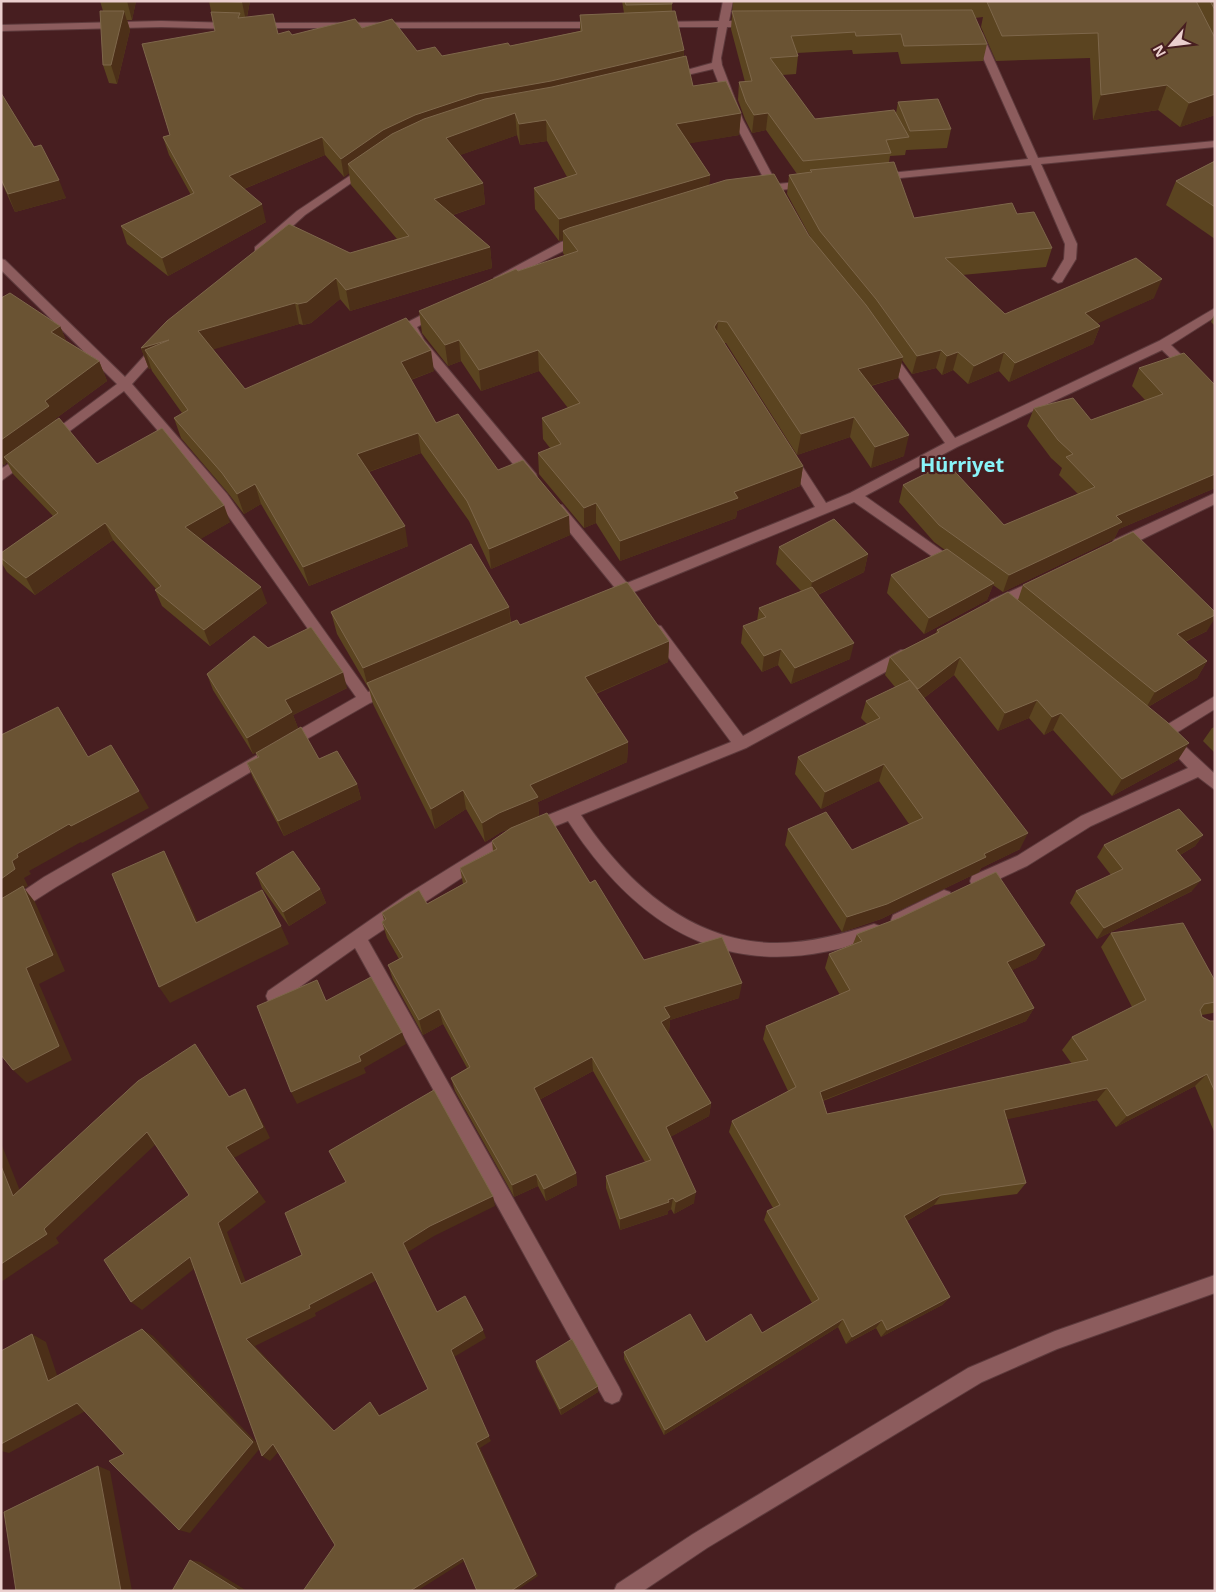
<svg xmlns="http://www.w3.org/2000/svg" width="1216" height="1592" font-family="'Noto Sans',sans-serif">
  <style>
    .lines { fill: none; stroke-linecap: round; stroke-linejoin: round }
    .minor-casing { stroke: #5d3a3c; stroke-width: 2 }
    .minor { fill: #8c5c5d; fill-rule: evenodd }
    .wall { fill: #5b4420 }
    .shaded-wall { fill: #4c2f18 }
    .building { fill: #6a5333; stroke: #7e674b; fill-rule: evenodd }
    .labels { text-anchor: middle; stroke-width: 4.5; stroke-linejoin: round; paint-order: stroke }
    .district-label { font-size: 20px; font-weight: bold; fill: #89f4f9; stroke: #471e20 }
  </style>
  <rect width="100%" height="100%" fill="#471e20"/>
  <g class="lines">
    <g class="minor-casing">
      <g id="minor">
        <polygon points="723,1 733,1 729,21 750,21 755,24 750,27 727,27 721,58 722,65 743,120 777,184 808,181 813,184 812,186 781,190 780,194 776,195 770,191 757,191 757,187 767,185 733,120 713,69 670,79 665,76 712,63 718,27 658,27 655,26 655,22 719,21"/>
        <polygon points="161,21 232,23 237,26 232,29 161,27 1,31 1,25"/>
        <polygon points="255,23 600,22 605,25 600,28 252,28 252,24"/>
        <polygon points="977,30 982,33 1038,158 1215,141 1215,147 1041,164 1077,244 1076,259 1062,282 1058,283 1052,279 1064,259 1065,244 1031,165 880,180 875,177 880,174 1028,159 972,33"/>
        <polygon points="366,165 370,166 370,170 305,215 263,253 255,253 255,247 297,211"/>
        <polygon points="583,235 589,239 587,242 569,248 504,281 500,282 494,278 561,242"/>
        <polygon points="1,259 5,260 125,377 154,345 162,345 162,351 132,384 227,494 368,692 389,683 394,685 396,689 394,693 370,703 293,747 288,749 283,747 281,743 283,739 356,697 217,500 124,391 55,442 47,442 45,439 47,436 117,384 1,270"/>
        <polygon points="437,307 443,311 441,314 417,327 424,340 536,474 537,477 536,480 526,480 413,342 404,326 406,323"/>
        <polygon points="1215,308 1215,317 1171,345 1215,387 1215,398 1211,397 1162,350 957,447 865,496 958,562 960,566 953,571 854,502 634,592 640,600 633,605 628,604 622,597 612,597 610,593 615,588 550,508 552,505 562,505 627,583 815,507 785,458 787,455 795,455 826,503 850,493 945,443 885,358 883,355 885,352 893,352 955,438 1159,341"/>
        <polygon points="26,452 30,454 32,457 30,460 1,481 1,469"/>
        <polygon points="1215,493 1215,504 1124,548 1119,549 1112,544 1114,540"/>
        <polygon points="1038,579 1043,580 1045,584 1043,588 1001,608 991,608 989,604 991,600"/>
        <path d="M656 625 661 626 743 736 901 650H911L913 654 911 658 746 748 581 815C626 883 691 943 777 943 810 943 843 934 874 924L880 926 882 931 880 936C742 988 645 939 568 821L533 835 528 833 525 828 528 823 731 742 651 634 649 630 651 626Z"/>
        <polygon points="1215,696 1215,709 1173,735 1215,774 1215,790 1198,777 1091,826 1027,866 984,886 978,888 972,886 970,881 972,876 1017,856 1081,816 1188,768 1156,734 1158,730"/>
        <polygon points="266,750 271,752 273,756 271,760 56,887 1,922 1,906 44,877"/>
        <polygon points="509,831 514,833 517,838 514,843 368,940 619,1387 622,1394 619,1401 612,1404 605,1401 355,948 280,1001 274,1004 268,1001 266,996 268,991 406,895"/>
        <polygon points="944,890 950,892 952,897 950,902 905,925 899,927 893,925 891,920 893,915"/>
        <polygon points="1215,1275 1215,1293 1057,1349 982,1382 707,1548 643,1591 614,1591 617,1584 693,1534 968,1368 1055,1331"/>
      </g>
    </g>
    <use href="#minor" class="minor"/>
  </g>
  <g class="wall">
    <polygon points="100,1 136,1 132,20 127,20 130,30 117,84 109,83 103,65 103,11"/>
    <polygon points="209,1 250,1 247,17 278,34 292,35 362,28 417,51 442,56 510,46 580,31 580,15 624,13 622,1 672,1 672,11 684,50 684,57 693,86 741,113 739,135 689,143 710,175 709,185 809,236 812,240 787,194 789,175 797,174 766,130 752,133 745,119 738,100 739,82 745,82 731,29 733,1 1215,1 1215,115 1180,127 1158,110 1093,120 1090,58 996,61 981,27 983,17 975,18 987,44 983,61 901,64 898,52 853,54 852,50 797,53 798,56 796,74 782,75 815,119 896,113 898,102 951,129 947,148 907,150 906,150 905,155 890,156 889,162 914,218 1017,214 1052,248 1046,267 962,275 1005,314 1154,298 1097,323 1100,326 1093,344 1009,382 999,371 968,384 953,370 942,375 936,368 912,374 902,360 898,378 871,386 904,456 871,468 850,437 797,455 726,343 724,343 803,466 800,486 737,511 736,518 620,561 596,523 584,528 539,474 538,453 550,448 543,439 542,418 568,408 539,371 481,391 461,361 448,366 422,333 419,311 518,271 565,256 563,253 563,240 559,241 535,209 534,188 567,177 547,141 520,145 517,135 460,155 483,183 485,204 453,215 490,247 492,268 350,311 340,299 311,323 303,325 299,324 213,349 245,389 434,371 411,380 436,423 498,470 570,535 491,569 469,521 421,453 369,472 408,546 309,586 261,504 244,514 228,493 181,438 174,418 182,413 152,371 151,368 149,369 141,348 350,253 397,239 351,185 349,173 344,177 325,155 244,189 266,222 168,276 127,244 121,226 191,195 169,155 163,137 170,135 215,31"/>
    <polygon points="1,93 66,198 15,212 1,181"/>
    <polygon points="1215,161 1215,239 1166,205 1176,181"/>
    <polygon points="1,298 60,326 66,341 99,361 107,381 55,419 97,464 230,522 200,539 267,603 210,646 162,606 155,590 156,589 113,540 35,595 7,572 1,562 1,553 53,516 13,474 7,462 4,465 1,462"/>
    <polygon points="1215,313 1215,326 1211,322"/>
    <polygon points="1139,368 1215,385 1215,488 1119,529 1114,539 1003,592 993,585 987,600 924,634 887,593 891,575 945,550 934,542 899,502 903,485 1004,525 1078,494 1059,475 1062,468 1051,458 1027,426 1034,408 1091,420 1145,400 1132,386"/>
    <polygon points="779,547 868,554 864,572 818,595 850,659 791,684 778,665 762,672 741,643 743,626 757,621 759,608 801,591 776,564"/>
    <polygon points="1023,585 1207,631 1185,642 1207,661 1197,678 1148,707 1178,760 1112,796 1053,730 1044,735 1029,718 998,731 954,675 924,698 1020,849 981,868 979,872 881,919 842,932 785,845 788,829 852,850 909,824 879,781 821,809 795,774 798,757 867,724 861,718 866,701 895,687 885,675 890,657 936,633 937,630 1018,600"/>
    <polygon points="509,607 511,623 520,625 669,641 668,662 596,694 628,742 627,762 538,802 539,816 590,883 644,960 739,998 670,1020 669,1032 668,1032 711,1103 709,1116 670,1137 694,1203 674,1214 671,1209 668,1211 668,1214 620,1230 606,1188 606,1176 645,1162 593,1071 539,1100 576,1173 577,1185 546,1201 538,1186 514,1197 455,1091 451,1078 467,1068 443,1024 423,1035 393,980 388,965 399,959 387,938 382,922 384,920 382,913 427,904 463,884 460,868 493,851 492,841 509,829 501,832 485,842 466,809 435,829 373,704 369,689 337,634 331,612"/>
    <polygon points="268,648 347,688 293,715 298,728 253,754 213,690 207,674"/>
    <polygon points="1215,727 1215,753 1203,741 1212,728"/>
    <polygon points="256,753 319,759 357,784 361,799 284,836 253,778 247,763 258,758"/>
    <polygon points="1203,835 1195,846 1180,855 1192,891 1097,939 1070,903 1076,891 1111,875 1097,857 1104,845"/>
    <polygon points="256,873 320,889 326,903 289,926 262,888"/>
    <polygon points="1111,933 1215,981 1215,1012 1213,1013 1202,1015 1202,1017 1210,1021 1215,1021 1215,1134 1195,1086 1116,1127 1097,1100 1006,1119 1026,1183 1017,1194 934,1205 907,1221 950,1297 942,1305 881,1337 876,1328 846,1344 838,1327 664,1435 624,1359 624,1352 706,1342 762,1333 812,1303 764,1220 767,1211 773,1208 729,1132 732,1121 788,1091 763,1039 766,1026 840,995 825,968 829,954 853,944 857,934 1045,945 1036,959 1012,970 1034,1008 1026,1021 823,1101 827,1114 1072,1064 1062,1050 1072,1037 1132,1007 1101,947"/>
    <polygon points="536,1361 598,1386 598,1392 561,1415 537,1367"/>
  </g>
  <g class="shaded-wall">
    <polygon points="127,1 136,1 132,20"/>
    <polygon points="242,1 250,1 246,21 242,2"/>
    <polygon points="124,11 130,30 117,84 111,65"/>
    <polygon points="684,50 683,68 552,99 348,164 349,173 344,177 341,159 383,130 415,115 478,94"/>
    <polygon points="1167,85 1158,110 1093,120 1101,95"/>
    <polygon points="1215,94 1215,115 1180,127 1189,103"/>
    <polygon points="515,113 517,135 449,159 446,138"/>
    <polygon points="741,113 739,135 675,146 676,124"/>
    <polygon points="768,113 766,130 752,133 754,115"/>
    <polygon points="546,120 547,141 520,145 519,124"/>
    <polygon points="322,137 325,155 234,193 229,176"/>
    <polygon points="710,175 708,196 563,231 563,240 559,241 559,219"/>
    <polygon points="59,180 66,198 15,212 8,194"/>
    <polygon points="483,183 485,204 437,220 434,199"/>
    <polygon points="262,204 266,222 168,276 162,258"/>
    <polygon points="490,247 492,268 350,311 346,290"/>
    <polygon points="336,278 340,299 311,323 303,325 298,304"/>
    <polygon points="1162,279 1154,298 1079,332 1085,313"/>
    <polygon points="295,303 299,324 205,352 198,331"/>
    <polygon points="718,321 716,342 714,327"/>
    <polygon points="60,326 68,346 51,332"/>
    <polygon points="1100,326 1093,344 1009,382 1015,363"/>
    <polygon points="169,340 145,350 151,368 149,369 141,348"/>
    <polygon points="459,340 461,361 448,366 445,345"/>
    <polygon points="431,350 434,371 404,382 401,362"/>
    <polygon points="538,350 539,371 481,391 479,370"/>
    <polygon points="941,350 936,368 912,374 917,356"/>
    <polygon points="958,352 953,370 942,375 947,356"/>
    <polygon points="1004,352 999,371 968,384 974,366"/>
    <polygon points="903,357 898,378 854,390 858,369"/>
    <polygon points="99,361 107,381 55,419 58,425 4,457 7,462 4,465 1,460 1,440 45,401"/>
    <polygon points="854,417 850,437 797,455 801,434"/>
    <polygon points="418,433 421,453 362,474 357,454"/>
    <polygon points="909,435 904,456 871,468 875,447"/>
    <polygon points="803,466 800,486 737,511 736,518 620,561 620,541 734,492"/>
    <polygon points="1215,474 1215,488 1119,529 1114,539 1003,592 1009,575 1116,516"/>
    <polygon points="255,484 261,504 244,514 237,494"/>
    <polygon points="596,503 596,523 584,528 584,508"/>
    <polygon points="224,505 230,522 192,544 185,527"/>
    <polygon points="569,515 570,535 491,569 489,549"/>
    <polygon points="105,523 113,540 35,595 26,578"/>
    <polygon points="405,526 408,546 309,586 303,567"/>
    <polygon points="868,554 864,572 809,599 812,582"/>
    <polygon points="994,583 987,600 924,634 929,618"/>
    <polygon points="261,587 267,603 210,646 204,630"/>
    <polygon points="509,607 511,629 367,683 369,690 363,668"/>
    <polygon points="1215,615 1215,618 1207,631 1167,650 1177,634"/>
    <polygon points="669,641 668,662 585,698 585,677"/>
    <polygon points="854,643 850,659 791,684 795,668"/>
    <polygon points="781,649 778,665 762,672 764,656"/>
    <polygon points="960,657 954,675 912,707 918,689"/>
    <polygon points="1207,661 1197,678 1146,708 1155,692"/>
    <polygon points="343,672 347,688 293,715 298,728 253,754 247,738 285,700"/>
    <polygon points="1037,700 1029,718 998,731 1005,713"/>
    <polygon points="1061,713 1053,730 1044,735 1052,717"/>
    <polygon points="628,742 627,762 538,802 539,817 501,832 485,842 482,823 530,785"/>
    <polygon points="1189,743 1178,760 1112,796 1122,779"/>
    <polygon points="884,764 879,781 821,809 825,792"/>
    <polygon points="357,784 361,799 284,836 278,821"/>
    <polygon points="463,790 466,809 435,829 431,809"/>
    <polygon points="139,791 149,808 82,843 81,842 29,871 31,874 24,878 28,886 24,888 35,902 65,971 39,984 72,1060 27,1083 13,1070 26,968 1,904 1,879 12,861 17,854 69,824"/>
    <polygon points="1028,833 1020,849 981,868 979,872 881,919 842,932 847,917"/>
    <polygon points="1203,835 1195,846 1168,862 1176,850"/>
    <polygon points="164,851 174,870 206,940 196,923"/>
    <polygon points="1201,880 1192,891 1097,939 1104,928"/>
    <polygon points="320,889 326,903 289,926 283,912"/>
    <polygon points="281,926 289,944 170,1003 159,987"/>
    <polygon points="1045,945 1036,959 1000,976 1007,962"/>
    <polygon points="742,983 739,998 670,1020 669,1032 660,1036 661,1022 664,1007"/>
    <polygon points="1034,1008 1026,1021 816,1103 820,1092"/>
    <polygon points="439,1009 443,1024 423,1035 419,1020"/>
    <polygon points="402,1032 406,1044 364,1068 366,1073 297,1104 291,1092 359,1056"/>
    <polygon points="592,1057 593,1071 535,1102 534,1088"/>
    <polygon points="1207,1074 1195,1086 1116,1127 1127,1116"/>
    <polygon points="1107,1088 1097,1100 995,1122 1004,1110"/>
    <polygon points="245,1089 252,1101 270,1138 234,1158 266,1202 227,1232 250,1293 241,1284 218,1223 226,1147"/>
    <polygon points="711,1103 709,1116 665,1140 666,1127"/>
    <polygon points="147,1132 157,1143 56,1238 59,1243 1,1282 1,1264 44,1229"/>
    <polygon points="1,1143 26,1206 13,1196 1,1166"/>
    <polygon points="576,1173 577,1185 546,1201 544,1189"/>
    <polygon points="536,1174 538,1186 514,1197 512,1185"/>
    <polygon points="696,1192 694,1203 674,1214 676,1202"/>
    <polygon points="941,1195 934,1205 898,1226 904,1216"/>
    <polygon points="493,1196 495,1206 434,1236 408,1252 403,1243 430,1226"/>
    <polygon points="673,1198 671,1209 668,1211 668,1214 620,1230 620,1219"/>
    <polygon points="190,1257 199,1265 142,1310 131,1302"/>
    <polygon points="372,1272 377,1280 315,1313 316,1316 255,1346 340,1437 334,1431 246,1339 309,1305"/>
    <polygon points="950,1297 942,1305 881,1337 887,1330"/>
    <polygon points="843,1319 838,1327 664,1435 665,1430"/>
    <polygon points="882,1320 876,1328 846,1344 852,1337"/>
    <polygon points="142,1329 153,1336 261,1447 190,1533 179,1530"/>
    <polygon points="483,1330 486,1338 454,1357 491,1441 480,1448 538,1576 516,1591 511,1591 476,1443 451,1350"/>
    <polygon points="32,1334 46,1342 61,1387 48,1381"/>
    <polygon points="598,1386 598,1392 561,1415 560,1409"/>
    <polygon points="370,1402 375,1408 384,1421 379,1416"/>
    <polygon points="77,1403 89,1409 9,1453 1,1451 1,1444"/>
    <polygon points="273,1444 281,1449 270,1461 262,1456"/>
    <polygon points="98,1466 110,1471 132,1591 121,1591"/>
    <polygon points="463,1558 466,1560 417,1591 410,1591"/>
    <polygon points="190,1560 200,1562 247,1591 240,1591"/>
  </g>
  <g class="building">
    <polygon points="209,1 242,1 242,2"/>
    <polygon points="625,1 672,1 672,4 626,5"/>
    <polygon points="1196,1 1215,38 1215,94 1189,103 1167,85 1101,95 1098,33 1002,36 987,2"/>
    <polygon points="1210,1 1215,1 1215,10"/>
    <polygon points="972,10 987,44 904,46 901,34 856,36 855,32 791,36 798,56 770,58 815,119 894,110 909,137 886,140 891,153 803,161 768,113 754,115 746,102 739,82 752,81 732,11"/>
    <polygon points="100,11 124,11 111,65 103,65"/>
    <polygon points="675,11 684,50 551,81 478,94 415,115 383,130 341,159 322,137 229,176 262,204 162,258 121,226 194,193 163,137 170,135 142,44 215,31 211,12 240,13 238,18 273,14 278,34 289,31 292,35 355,19 362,28 392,19 417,51 435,47 442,56 508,43 510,46 582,31 580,15"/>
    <polygon points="686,56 693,86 726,81 741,113 676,124 710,175 559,219 534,188 577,174 546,120 519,124 515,113 446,138 483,183 434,199 490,247 346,290 336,278 307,302 298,304 295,303 198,331 245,389 406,318 431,350 401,362 436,423 458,414 498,470 523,460 569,515 489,549 467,501 418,433 357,454 405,526 303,567 255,484 237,494 222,473 174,418 188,410 145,350 169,340 141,348 167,321 289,224 350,253 409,236 348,164 392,134 424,119 485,99 552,87"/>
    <polygon points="1,93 34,147 41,145 59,180 8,194 1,179"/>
    <polygon points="938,99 951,129 910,131 898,102"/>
    <polygon points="1215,161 1215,207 1176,181"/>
    <polygon points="894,162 914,218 1012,203 1017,214 1034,212 1052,248 945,258 1005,314 1136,258 1162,279 1085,313 1100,326 1015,363 1004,352 974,366 958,352 947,356 941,350 917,356 876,299 820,231 789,175 812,172 810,170"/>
    <polygon points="774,174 809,236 866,305 903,357 858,369 909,435 875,447 854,417 801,434 727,322 718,321 714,327 803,466 734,492 738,498 620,541 596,503 584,508 538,453 561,444 542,418 580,403 538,350 479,370 459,340 445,345 419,311 516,269 518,271 578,251 563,231 569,228 726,180"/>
    <polygon points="10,293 60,326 51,332 99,361 45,401 49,406 1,440 1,298"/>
    <polygon points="1184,353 1215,385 1215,474 1116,516 1122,522 1009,575 939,525 903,485 947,463 1004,525 1095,487 1066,457 1073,454 1058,440 1034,408 1073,398 1091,420 1163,394 1139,368"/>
    <polygon points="59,418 97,464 162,428 224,505 185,527 261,587 204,630 155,590 161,586 105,523 26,578 1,558 1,553 58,513 4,457"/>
    <polygon points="834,519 868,554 812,582 779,547"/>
    <polygon points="1133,532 1215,612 1215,615 1177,634 1207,661 1155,692 1023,585"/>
    <polygon points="471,544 509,607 363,668 331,612"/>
    <polygon points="947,549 994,583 929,618 891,575"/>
    <polygon points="627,582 669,641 585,677 628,742 530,785 538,797 499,813 482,823 463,790 431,809 367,683 517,620 520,625"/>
    <polygon points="812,587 854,643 795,668 781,649 764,656 743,626 766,617 759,608"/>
    <polygon points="1008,592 1167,722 1189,743 1122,779 1061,713 1052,717 1037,700 1005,713 960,657 918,689 910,680 1028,833 984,854 986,857 887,904 847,917 788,829 826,812 852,850 923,818 884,764 825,792 798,757 880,718 866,701 910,680 890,657 939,632 937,630"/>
    <polygon points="311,627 343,672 285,700 292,712 247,738 207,674 254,636 268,648"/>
    <polygon points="58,707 88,757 111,745 139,791 71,826 69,824 17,854 18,857 12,861 15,869 1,879 1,735"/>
    <polygon points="301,727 319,759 337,751 357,784 278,821 247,763 259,757 256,753"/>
    <polygon points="1179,809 1203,835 1176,850 1201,880 1104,928 1076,891 1123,869 1104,845"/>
    <polygon points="547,813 590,883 595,880 644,960 722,937 742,983 664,1007 670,1017 661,1022 711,1103 666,1127 696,1192 676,1202 673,1198 668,1200 669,1202 620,1219 606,1176 651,1160 592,1057 534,1088 576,1173 544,1189 536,1174 512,1185 451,1078 470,1067 439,1009 419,1020 388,965 403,957 382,922 386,919 382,913 419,890 427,904 467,882 460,868 497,849 492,841 511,828"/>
    <polygon points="164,851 196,923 262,890 281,926 159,987 112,874"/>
    <polygon points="293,851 320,889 283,912 256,873"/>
    <polygon points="996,872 1045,945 1007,962 1034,1008 820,1092 827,1114 1088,1060 1072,1037 1146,1000 1111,933 1183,923 1215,981 1215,1002 1204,1004 1200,1010 1202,1017 1210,1021 1215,1021 1215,1092 1207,1074 1127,1116 1107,1088 1004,1110 1026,1183 941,1195 904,1216 950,1297 887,1330 882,1320 852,1337 843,1319 665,1430 624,1352 690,1314 706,1342 751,1314 762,1333 819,1299 767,1211 780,1205 732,1121 796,1087 766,1026 850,990 829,954 862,941 857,934 899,918"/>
    <polygon points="23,886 53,955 26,968 59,1046 13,1070 1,1055 1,899"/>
    <polygon points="371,977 402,1032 359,1056 361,1061 291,1092 257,1006 317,980 326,1001"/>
    <path d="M195 1044 229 1097 245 1089 263 1127 226 1147 258 1192 218 1223 241 1284 302 1255 285 1213 346 1182 329 1151 434 1090 493 1196 430 1226 403 1243 437 1312 465 1296 483 1330 451 1350 489 1436 476 1443 536 1574 511 1591H477L463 1558 410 1591H303L335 1545 273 1444 262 1456 190 1257 131 1302 104 1260 189 1195 147 1132 44 1229 47 1234 1 1264V1166L13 1196 138 1081ZM372 1272 428 1389 379 1416 370 1402 334 1431 246 1339 310 1308 309 1305Z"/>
    <polygon points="142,1329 253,1442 179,1530 109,1461 124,1454 77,1403 1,1444 1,1351 32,1334 48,1381"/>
    <polygon points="572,1339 598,1386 560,1409 536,1361"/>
    <polygon points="98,1466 121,1591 16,1591 4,1512"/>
    <polygon points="190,1560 240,1591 172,1591"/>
  </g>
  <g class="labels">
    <g class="district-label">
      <text x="962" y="472">Hürriyet</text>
    </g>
  </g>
  <rect width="1216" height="1592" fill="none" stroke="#ebcfce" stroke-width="5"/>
  <g transform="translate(1171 45) rotate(242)" stroke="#471e20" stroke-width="4" paint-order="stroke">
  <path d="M0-4L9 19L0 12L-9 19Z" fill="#ebcfce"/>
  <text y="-8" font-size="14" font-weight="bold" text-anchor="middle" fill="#ebcfce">N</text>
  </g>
</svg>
